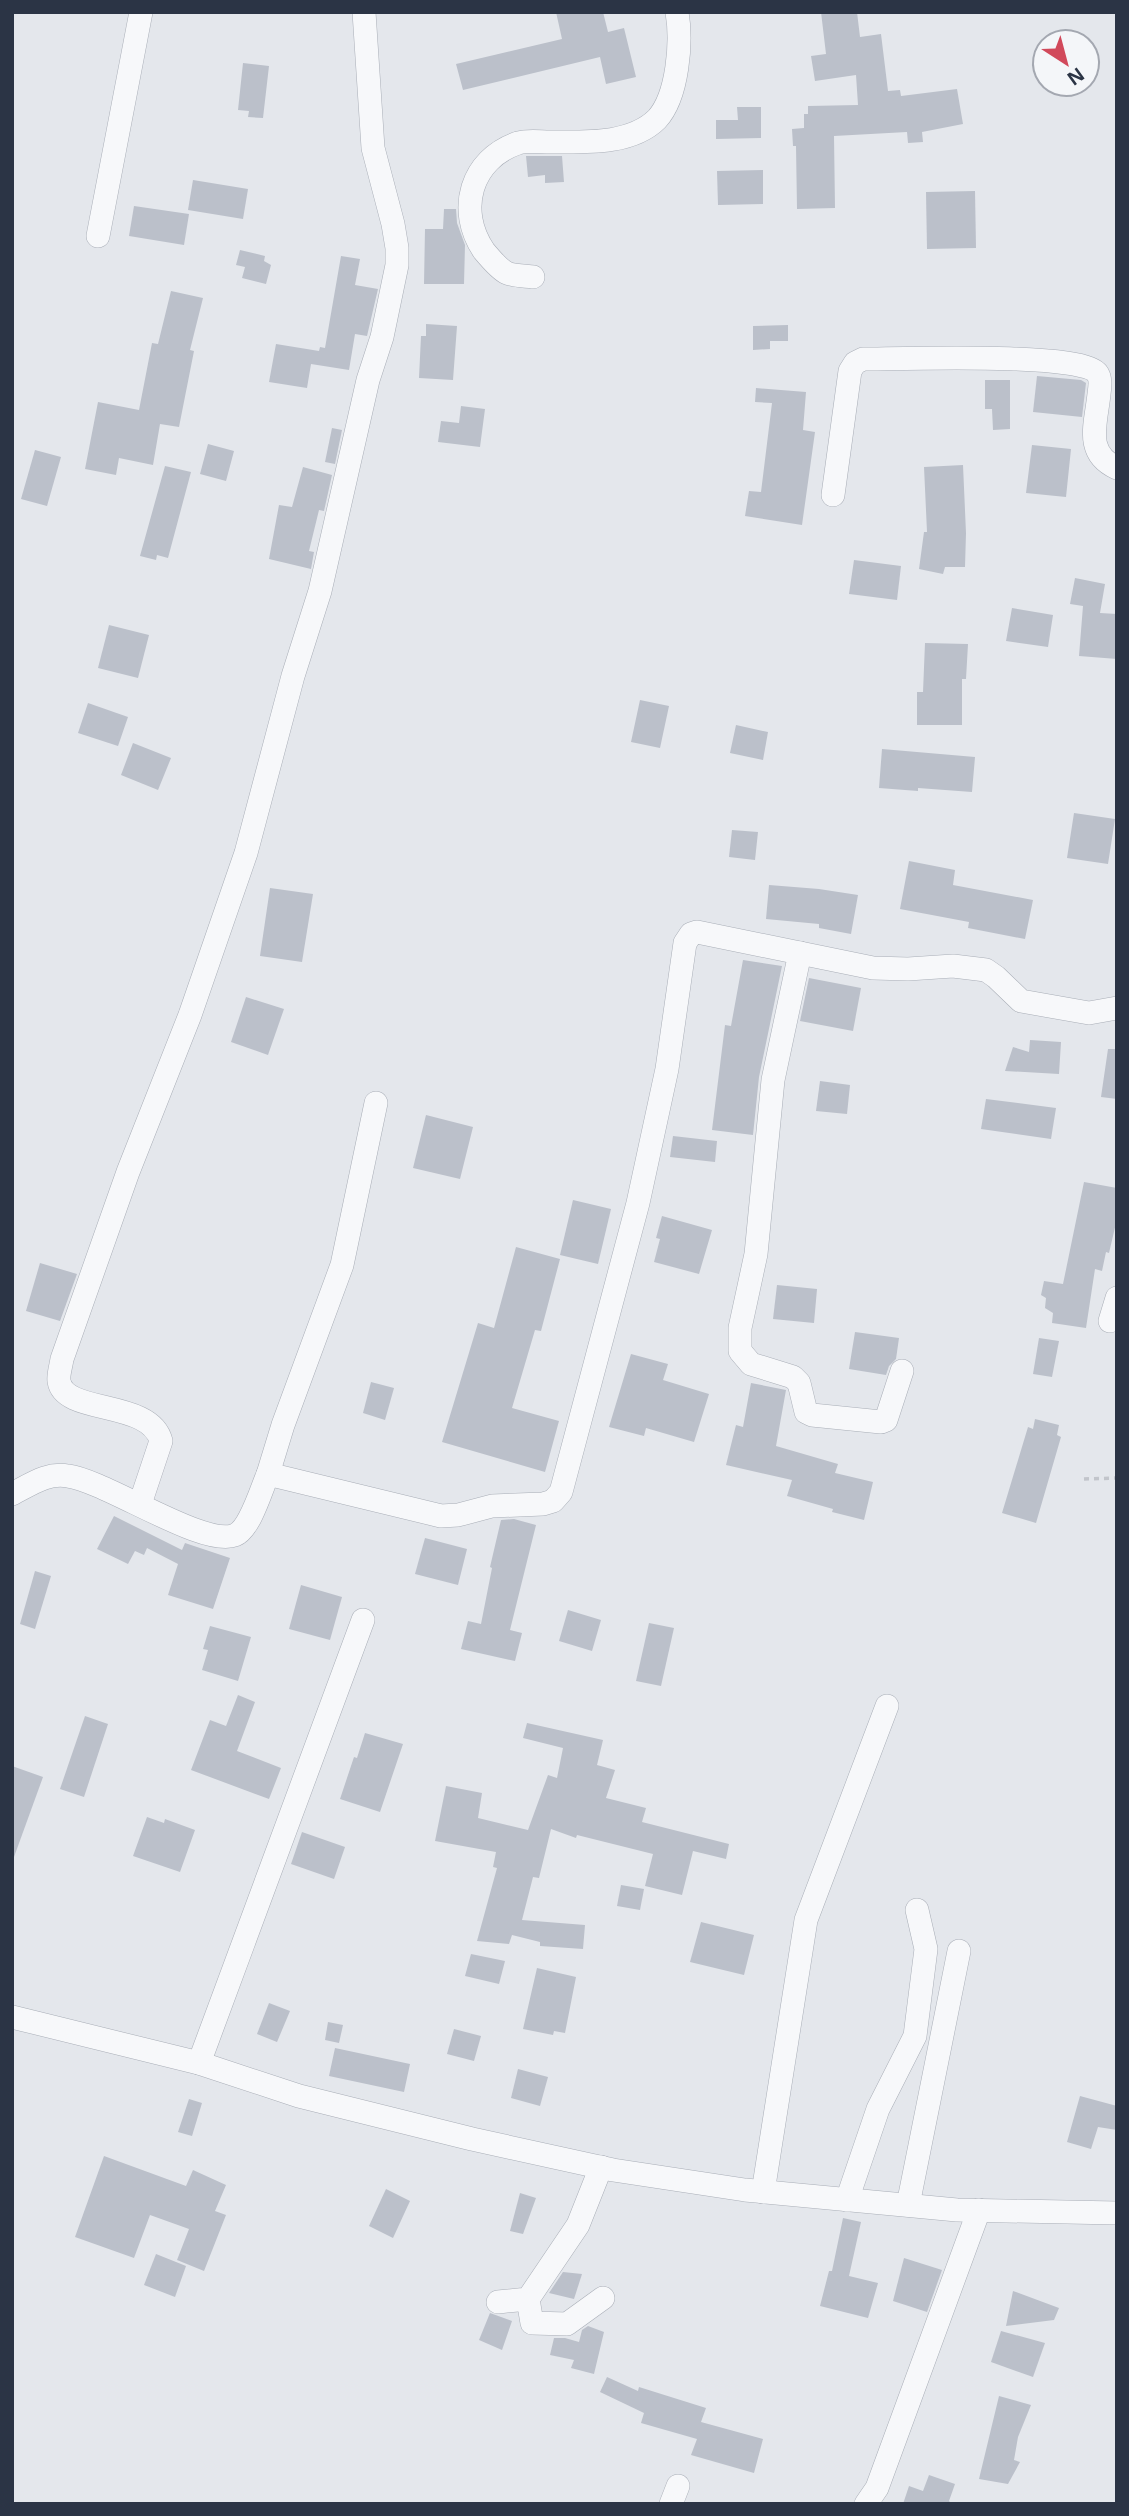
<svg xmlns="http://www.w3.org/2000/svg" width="1129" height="2516" font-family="'Noto Sans',sans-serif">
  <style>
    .building { fill: #bbc0ca }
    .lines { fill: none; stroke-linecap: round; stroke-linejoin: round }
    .minor-casing { stroke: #a9aeb7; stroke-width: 24 }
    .path { stroke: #c2c5cb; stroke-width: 3.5; stroke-dasharray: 5 5; stroke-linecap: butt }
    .minor { stroke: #f7f8fa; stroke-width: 23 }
  </style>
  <rect width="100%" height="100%" fill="#e4e7ec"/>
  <g class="building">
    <polygon points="556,12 603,12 608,32 624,28 636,77 606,84 600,57 463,90 456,64 562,39"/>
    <polygon points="821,12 857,12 860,37 881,34 888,91 900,90 901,96 957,89 963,124 922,132 923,142 908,143 907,132 834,136 835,208 797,209 796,146 793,146 792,129 804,128 804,114 808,114 808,106 858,105 856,75 815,81 811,56 826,54"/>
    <polygon points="243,63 269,66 263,118 248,117 249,111 238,110"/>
    <polygon points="737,107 761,107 761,138 716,139 716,120 738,120"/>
    <polygon points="526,156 562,156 564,182 545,183 545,175 528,177"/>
    <polygon points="763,170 763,204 718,205 717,171"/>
    <polygon points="193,180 248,189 243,219 188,210"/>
    <polygon points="975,191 976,248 927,249 926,192"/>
    <polygon points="134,206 189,214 184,245 129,236"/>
    <polygon points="444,209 456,209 457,223 465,245 464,284 424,284 425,229 443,229"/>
    <polygon points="240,250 265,256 264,261 271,265 266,284 242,278 245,267 236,265"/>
    <polygon points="341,256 360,259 355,285 378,289 367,336 355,334 349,370 311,364 307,388 269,382 276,344 319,351 320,347 325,348"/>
    <polygon points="171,291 203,298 190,350 194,351 179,427 160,424 153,465 119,458 116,475 85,469 98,402 139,410 152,343 158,344"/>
    <polygon points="426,324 457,326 453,380 419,378 421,336 426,336"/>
    <polygon points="788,325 788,341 770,341 770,349 753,350 753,326"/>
    <polygon points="1037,376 1081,380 1086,383 1082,417 1033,412"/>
    <polygon points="985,380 1010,380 1010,429 993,430 992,409 985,409"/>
    <polygon points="756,388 806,392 803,430 815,432 802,525 745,516 749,491 761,492 772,403 755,402"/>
    <polygon points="461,406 485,409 480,447 438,442 441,421 459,423"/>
    <polygon points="332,428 342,430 335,464 325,462"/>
    <polygon points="208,444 234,451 226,481 200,474"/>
    <polygon points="1032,445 1071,449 1066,497 1026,493"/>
    <polygon points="35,450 61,457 47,506 21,499"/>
    <polygon points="963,465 966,533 965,567 945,567 943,574 919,569 924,532 927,532 924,467"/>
    <polygon points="165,466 191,472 168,558 157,555 156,560 140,556"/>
    <polygon points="303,467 332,475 324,511 319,510 309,551 314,552 311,569 269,559 279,505 292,507"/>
    <polygon points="854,560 901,566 897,600 849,594"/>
    <polygon points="1075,578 1105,584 1100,613 1117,614 1117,659 1079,656 1083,606 1070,604"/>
    <polygon points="1012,608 1053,615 1048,647 1006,641"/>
    <polygon points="109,625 149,635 138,678 98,668"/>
    <polygon points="925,643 968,644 966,679 962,679 962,725 917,725 917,692 923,692"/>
    <polygon points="640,700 669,706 660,748 631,742"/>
    <polygon points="88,703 128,717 118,746 78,733"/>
    <polygon points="736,725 768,732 763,760 730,753"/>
    <polygon points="133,743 171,758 158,790 121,775"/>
    <polygon points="882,749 975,757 972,792 918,788 918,791 879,788"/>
    <polygon points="1074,813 1115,819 1108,864 1067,858"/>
    <polygon points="732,830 758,832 755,860 729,857"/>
    <polygon points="909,861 955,870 953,885 1033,900 1025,939 968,928 969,922 900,909"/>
    <polygon points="769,885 819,889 858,895 851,934 819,928 819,924 766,919"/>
    <polygon points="270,888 313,894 302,962 260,956"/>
    <polygon points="743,960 782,966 759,1077 753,1135 712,1130 725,1025 731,1026"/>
    <polygon points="809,978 861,988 853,1031 800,1021"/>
    <polygon points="246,997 284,1009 268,1055 231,1042"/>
    <polygon points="1030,1040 1061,1042 1059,1074 1005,1071 1013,1047 1029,1052"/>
    <polygon points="1108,1049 1117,1049 1117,1099 1101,1097"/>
    <polygon points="820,1081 850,1085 847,1114 816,1111"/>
    <polygon points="986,1099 1056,1108 1051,1139 981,1129"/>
    <polygon points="426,1115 473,1127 460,1179 413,1168"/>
    <polygon points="673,1136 717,1141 715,1162 670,1157"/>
    <polygon points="1084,1182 1117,1188 1117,1219 1109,1253 1106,1252 1102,1271 1095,1269 1086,1328 1052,1323 1053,1313 1045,1308 1046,1298 1041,1295 1044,1281 1063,1284"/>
    <polygon points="573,1200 611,1209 598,1264 560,1255"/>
    <polygon points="662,1216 712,1230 699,1274 654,1262 660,1239 656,1238"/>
    <polygon points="516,1247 560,1259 541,1331 535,1330 512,1408 559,1421 545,1472 442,1442 478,1323 494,1328"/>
    <polygon points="40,1263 77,1274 60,1321 26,1311"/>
    <polygon points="777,1285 817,1289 814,1323 773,1319"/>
    <polygon points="855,1332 899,1338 896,1359 889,1366 886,1375 849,1369"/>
    <polygon points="1039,1338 1059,1341 1052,1377 1033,1374"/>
    <polygon points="631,1354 668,1364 663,1380 709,1394 694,1442 646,1428 644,1436 609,1427"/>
    <polygon points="371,1382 394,1388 385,1420 363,1413"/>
    <polygon points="751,1383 786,1390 776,1446 838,1464 835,1473 873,1482 864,1520 832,1512 833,1509 787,1496 792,1480 726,1465 736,1425 743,1427"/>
    <polygon points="1035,1419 1059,1425 1057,1435 1061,1437 1036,1523 1002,1513 1028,1427 1033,1429"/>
    <polygon points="114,1516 182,1550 185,1543 230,1558 213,1609 168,1595 178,1564 147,1548 144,1555 135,1551 128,1564 97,1549"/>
    <polygon points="514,1519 536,1525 510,1630 522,1633 515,1661 461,1649 468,1621 481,1624 492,1568 490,1567 501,1520"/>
    <polygon points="425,1538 467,1549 458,1585 415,1574"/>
    <polygon points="35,1571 51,1576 35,1629 20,1624"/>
    <polygon points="301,1585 342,1597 330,1640 289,1629"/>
    <polygon points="568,1610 601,1620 592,1651 559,1641"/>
    <polygon points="649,1623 674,1628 661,1686 636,1681"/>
    <polygon points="210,1626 251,1637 238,1681 202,1670 208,1650 203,1649"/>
    <polygon points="238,1695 255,1702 237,1751 281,1768 269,1799 191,1770 210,1720 226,1726"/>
    <polygon points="85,1716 108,1724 84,1797 60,1789"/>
    <polygon points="527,1723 603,1740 597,1765 615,1770 606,1798 646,1808 642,1822 729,1844 726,1859 693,1851 682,1895 645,1886 653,1854 577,1835 576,1838 551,1829 539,1878 533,1877 522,1920 585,1925 583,1949 540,1946 540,1942 512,1935 509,1944 477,1941 497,1868 493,1867 496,1852 435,1841 446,1786 482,1793 478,1818 528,1830 548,1775 557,1778 563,1748 523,1738"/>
    <polygon points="365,1733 403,1744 380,1812 340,1799 354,1757 357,1758"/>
    <polygon points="12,1766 43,1777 14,1857 12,1857"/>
    <polygon points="147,1817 164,1823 165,1819 195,1830 180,1872 133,1856"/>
    <polygon points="302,1832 345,1847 334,1879 291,1864"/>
    <polygon points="621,1885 644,1889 640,1910 617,1906"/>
    <polygon points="701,1922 754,1935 744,1975 690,1962"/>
    <polygon points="471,1954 505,1961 499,1984 465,1976"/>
    <polygon points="537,1968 576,1977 565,2033 554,2031 553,2035 523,2029"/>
    <polygon points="269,2003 290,2011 277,2042 257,2034"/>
    <polygon points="328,2022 343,2025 339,2043 325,2040"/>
    <polygon points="454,2029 481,2036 474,2061 447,2054"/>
    <polygon points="335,2048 410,2064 404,2092 329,2076"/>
    <polygon points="518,2069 548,2077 540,2106 511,2098"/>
    <polygon points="1080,2096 1117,2106 1117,2130 1098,2127 1091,2149 1067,2142"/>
    <polygon points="189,2099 202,2103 192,2136 178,2132"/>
    <polygon points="104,2156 186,2186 193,2170 226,2185 215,2211 226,2215 204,2271 177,2260 189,2229 150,2215 134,2258 75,2237"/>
    <polygon points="386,2189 410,2201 393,2238 369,2226"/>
    <polygon points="520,2193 536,2198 523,2234 510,2231"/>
    <polygon points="843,2218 861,2222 849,2276 878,2283 868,2318 820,2306 829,2271 832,2271"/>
    <polygon points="156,2254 186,2266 175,2297 144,2285"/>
    <polygon points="904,2258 942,2270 927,2312 893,2301"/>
    <polygon points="563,2272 582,2274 574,2299 549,2293"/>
    <polygon points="1013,2291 1059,2308 1054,2320 1006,2326"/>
    <polygon points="490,2313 512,2321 502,2350 479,2340"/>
    <polygon points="588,2326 604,2332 594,2374 571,2368 574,2360 550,2355 554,2338 565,2338 579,2342 582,2330"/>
    <polygon points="1001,2331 1045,2343 1033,2377 991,2362"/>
    <polygon points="607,2377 638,2391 639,2387 706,2408 701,2422 763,2439 754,2473 691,2455 697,2439 641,2423 644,2413 600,2392"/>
    <polygon points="999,2396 1031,2405 1018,2437 1014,2460 1020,2462 1008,2484 979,2479"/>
    <polygon points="929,2475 955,2484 949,2501 952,2504 903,2504 909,2486 923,2491"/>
  </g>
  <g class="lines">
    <g class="minor-casing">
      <g id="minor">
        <polyline points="98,236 141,12"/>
        <path d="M533 277C526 276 514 276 507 273 500 270 489 257 484 251 456 210 471 159 518 143 528 140 540 142 550 142 584 142 631 145 657 119 678 96 682 42 677 12"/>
        <path d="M833 495 850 371 855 363 863 359C896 359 1083 352 1097 373 1101 378 1100 387 1099 394 1096 424 1084 453 1117 468"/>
        <polyline points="800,953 773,1080 756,1254 740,1328 740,1351 751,1364 793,1377 799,1383 806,1412 812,1415 881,1422 886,1420 902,1371"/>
        <polyline points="1110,1321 1117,1298"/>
        <polyline points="268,1474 283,1425 342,1265 376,1103"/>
        <path d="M12 1494C30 1485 47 1472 68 1476 106 1481 204 1548 235 1535 250 1529 261 1490 268 1474L441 1516 458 1515 492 1506 543 1504 553 1501 561 1492 638 1203 667 1069 685 943 691 934 697 932 873 968 908 969 953 966 986 970 996 977 1021 1001 1089 1013 1117 1008"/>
        <path d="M140 1504 161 1441C150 1399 64 1415 59 1381 58 1375 61 1366 62 1359L128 1172 190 1015 246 853 293 676 320 591 368 380 382 337 397 265V248L393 224 373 148 364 12"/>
        <polyline points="12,2017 199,2063 299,2096 472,2139 613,2170 745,2190 957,2210 1117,2213"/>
        <polyline points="199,2063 363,1620"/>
        <polyline points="763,2192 806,1920 887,1706"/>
        <polyline points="847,2200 878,2109 915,2036 926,1949 917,1910"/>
        <polyline points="908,2205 959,1951"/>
        <polyline points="528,2299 532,2323 567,2324 603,2298"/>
        <polyline points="498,2302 528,2299 578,2225 601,2167"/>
        <polyline points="671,2504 678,2486"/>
        <polyline points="866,2504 877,2488 979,2210"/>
      </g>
    </g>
    <polyline class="path" points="1084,1479 1117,1478"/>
    <use href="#minor" class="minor"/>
  </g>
  <rect width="1129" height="2516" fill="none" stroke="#2b3445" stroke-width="28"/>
  <g transform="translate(1066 63) rotate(144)"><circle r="33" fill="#f4f6f9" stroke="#a4a8b1" stroke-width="2"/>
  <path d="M0-5L12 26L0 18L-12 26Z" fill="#d1495b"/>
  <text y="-10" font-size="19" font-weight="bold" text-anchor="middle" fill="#2b3445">N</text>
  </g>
</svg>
